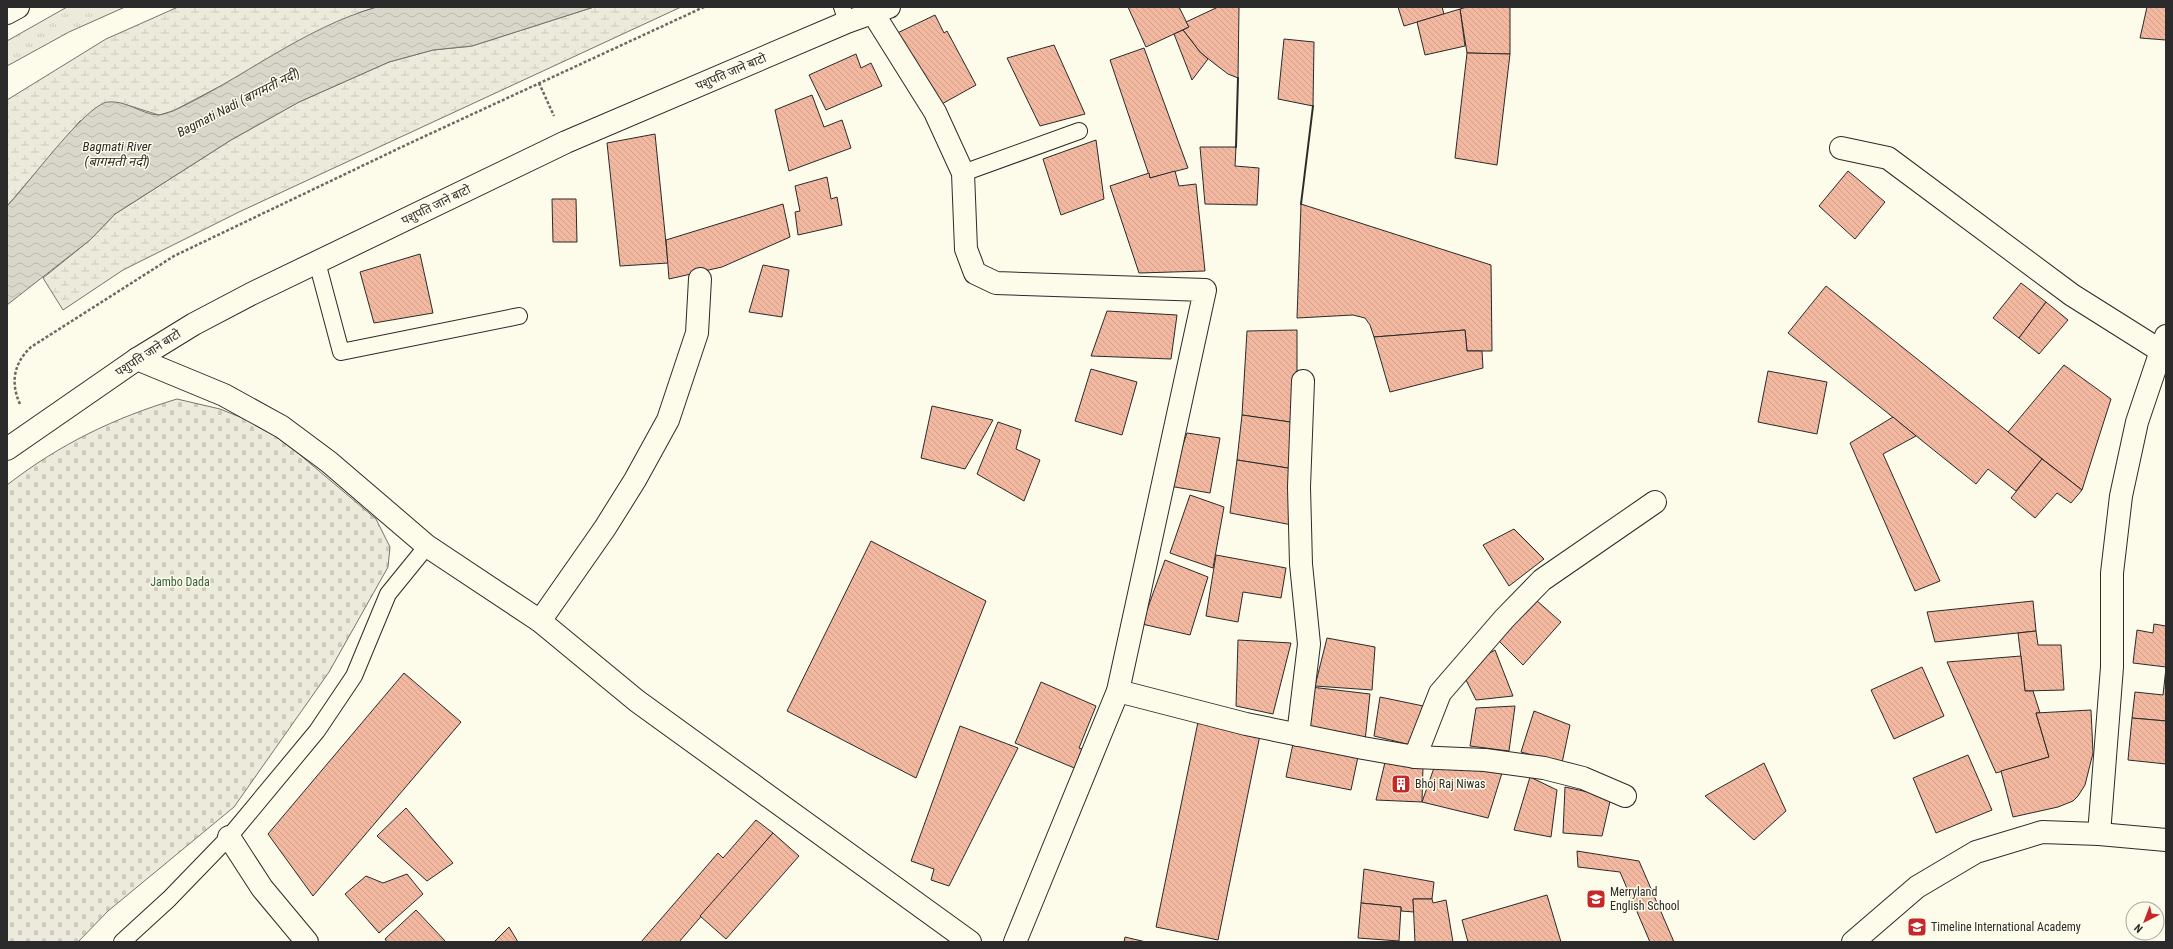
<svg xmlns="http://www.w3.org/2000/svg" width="2173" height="949" font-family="'Roboto Condensed','Noto Sans Devanagari',sans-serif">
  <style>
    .grass { fill: url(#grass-tufts); stroke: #74746e }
    .wetland { fill: url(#wetland-marsh); stroke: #74746e }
    .cemetery { fill: url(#cemetery-stones); stroke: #74746e }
    .water { fill: url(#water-waves); stroke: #74746e }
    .building { fill: url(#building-back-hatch); stroke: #2b2b2b }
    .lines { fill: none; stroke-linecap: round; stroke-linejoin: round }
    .lane-casing { stroke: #2b2b2b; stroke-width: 18 }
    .street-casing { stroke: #2b2b2b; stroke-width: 24 }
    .secondary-casing { stroke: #2b2b2b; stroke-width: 24 }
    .path { stroke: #6a6964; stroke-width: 2.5; stroke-dasharray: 3 2; stroke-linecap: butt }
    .lane { stroke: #fdfbea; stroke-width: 16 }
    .street { stroke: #fdfbea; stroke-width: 22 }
    .secondary { stroke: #fdfbea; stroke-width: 22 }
    .wall { stroke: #2b2b2b; stroke-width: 2 }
    .labels { text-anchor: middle; stroke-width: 3; stroke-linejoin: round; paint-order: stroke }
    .street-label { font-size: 12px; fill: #2b2b2b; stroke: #fdfbea }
    .park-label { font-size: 12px; fill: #34623c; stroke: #fdfbea }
    .poi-label { font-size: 12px; fill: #2b2b2b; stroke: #fdfbea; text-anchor: start }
    .water-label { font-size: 13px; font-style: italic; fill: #2b2b2b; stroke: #fdfbea }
  </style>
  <defs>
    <pattern id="grass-tufts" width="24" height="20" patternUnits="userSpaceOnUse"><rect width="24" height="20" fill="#ecebdb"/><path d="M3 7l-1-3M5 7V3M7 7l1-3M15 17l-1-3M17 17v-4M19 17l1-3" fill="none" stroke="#cbcabc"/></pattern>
    <pattern id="wetland-marsh" width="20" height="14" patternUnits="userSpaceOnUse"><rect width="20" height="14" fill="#ecebdb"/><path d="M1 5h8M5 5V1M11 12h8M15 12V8" fill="none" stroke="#cbcabc"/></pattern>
    <pattern id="cemetery-stones" width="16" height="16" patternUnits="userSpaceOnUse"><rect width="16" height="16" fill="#ecebdb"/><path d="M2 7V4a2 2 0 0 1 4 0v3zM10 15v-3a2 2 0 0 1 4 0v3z" fill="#cbcabc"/></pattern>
    <pattern id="water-waves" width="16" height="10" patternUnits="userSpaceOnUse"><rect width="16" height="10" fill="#d8d7c9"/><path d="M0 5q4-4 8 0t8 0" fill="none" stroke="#bab9ad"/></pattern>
    <pattern id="building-back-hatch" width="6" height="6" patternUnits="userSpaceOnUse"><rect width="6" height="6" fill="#f2b8a0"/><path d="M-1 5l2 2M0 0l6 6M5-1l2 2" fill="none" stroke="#d09e8a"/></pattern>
  </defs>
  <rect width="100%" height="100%" fill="#fdfbea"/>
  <polygon class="grass" points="67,7 125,7 69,32 7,66 7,41"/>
  <g class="wetland">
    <polygon points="178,7 377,7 361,12 173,111 159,115 127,105 80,121 7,206 7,100 106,39"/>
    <polygon points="594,7 681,7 239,212 123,270 63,310 43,278 90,240 115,214 231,140 299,102 389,62 433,50 472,46"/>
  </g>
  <path class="cemetery" d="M177 399 220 409 262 426 299 454 376 519 390 547 388 567 329 672 234 807 108 911 78 942H7V485C60 444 114 418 177 399Z"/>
  <path class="water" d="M377 7H594L472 46 433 50 389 62 299 102 231 140 115 214 90 240 7 305V206C26 187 86 104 108 102 126 100 141 114 158 115 163 115 169 112 173 111 242 79 303 28 377 7Z"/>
  <g class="building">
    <polygon points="1128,7 1179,7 1189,27 1146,47"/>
    <polygon points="1218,7 1239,7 1238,78 1228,74 1211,61 1200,52 1183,30 1189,27 1186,22"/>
    <polygon points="1398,7 1442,7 1444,14 1404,26"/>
    <polygon points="1467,7 1510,7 1510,54 1467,53 1460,9"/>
    <polygon points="2147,7 2166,7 2166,40 2140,38"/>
    <polygon points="1460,9 1465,46 1425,55 1417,22"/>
    <polygon points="935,15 944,33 947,31 976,85 940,105 891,36"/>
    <polygon points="1183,30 1200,52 1208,59 1192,80 1174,34"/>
    <polygon points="1284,39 1314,42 1313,106 1278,99"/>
    <polygon points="1054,45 1085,114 1040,126 1007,58"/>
    <polygon points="1144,48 1188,168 1150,178 1110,60"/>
    <polygon points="1467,53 1510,54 1497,165 1455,158"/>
    <polygon points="856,54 861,68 871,63 882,86 826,110 809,75"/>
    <polygon points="812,95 824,127 842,120 851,148 789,171 775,110"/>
    <polygon points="655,134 668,263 620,266 607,143"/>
    <polygon points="1096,140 1104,199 1061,215 1043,159"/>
    <polygon points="1200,147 1236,147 1235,166 1259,168 1257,205 1205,204"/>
    <polygon points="1175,171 1179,186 1196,184 1205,271 1139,273 1110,186 1149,173 1150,178"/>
    <polygon points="1848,171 1885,202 1855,239 1819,206"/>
    <polygon points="827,177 831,199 837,197 842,225 798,235 795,212 800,211 795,186"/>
    <polygon points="552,199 576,199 577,242 553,242"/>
    <polygon points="783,204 790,237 722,267 669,279 666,240"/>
    <polygon points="1301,204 1491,265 1492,351 1467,351 1465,330 1374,337 1370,325 1365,318 1353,315 1297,318"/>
    <polygon points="420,254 433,313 374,323 360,272"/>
    <polygon points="763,265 789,270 782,317 749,312"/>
    <polygon points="2021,283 2046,302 2019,338 1993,318"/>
    <polygon points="1826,286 2042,459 2016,491 1988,469 1976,484 1788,333"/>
    <polygon points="2046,302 2068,320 2039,354 2019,338"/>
    <polygon points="1107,311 1177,315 1171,359 1091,356"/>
    <polygon points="1297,330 1297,423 1242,415 1247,331"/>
    <polygon points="1465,330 1467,351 1482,351 1483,368 1390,392 1374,337"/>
    <polygon points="2064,365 2111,399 2082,490 2008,432"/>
    <polygon points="1091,369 1137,382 1122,435 1075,421"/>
    <polygon points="1768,371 1827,382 1817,434 1758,422"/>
    <polygon points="932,406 993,420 965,469 921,458"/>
    <polygon points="1242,415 1297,423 1294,469 1237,460"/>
    <polygon points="1893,417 1916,436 1883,454 1940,581 1915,591 1850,443"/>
    <polygon points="998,422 1021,430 1016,449 1040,460 1024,501 977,474"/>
    <polygon points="1187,433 1220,438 1210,493 1169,486"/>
    <polygon points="2042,459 2082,490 2071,503 2057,493 2035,518 2011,498"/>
    <polygon points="1237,460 1294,469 1292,525 1230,513"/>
    <polygon points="1190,495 1224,507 1213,568 1170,553"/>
    <polygon points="1514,529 1544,559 1509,586 1483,545"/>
    <polygon points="871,541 986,601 916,778 787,711"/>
    <polygon points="1216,555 1286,568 1281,598 1243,592 1238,622 1206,616"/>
    <polygon points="1165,560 1208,577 1190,635 1142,624"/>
    <polygon points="1536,600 1561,622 1523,665 1497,639"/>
    <polygon points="2033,601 2036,631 1935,642 1927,612"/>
    <polygon points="2154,624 2166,626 2166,667 2133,663 2137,630 2153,633"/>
    <polygon points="2036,631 2038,645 2061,645 2064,690 2025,691 2018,633"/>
    <polygon points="1327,638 1375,647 1372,690 1315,686"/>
    <polygon points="1238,640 1291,643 1273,714 1236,706"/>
    <polygon points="1495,650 1513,696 1476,700 1461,670"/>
    <polygon points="2021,656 2025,691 2033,691 2040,713 2036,713 2049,757 1996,773 1947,662"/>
    <polygon points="1922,667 1944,716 1894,739 1871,690"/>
    <polygon points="2166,668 2166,721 2132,718 2135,692 2163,695"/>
    <polygon points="404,673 461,722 313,896 268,834"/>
    <polygon points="1041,682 1096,706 1079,748 1087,751 1079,770 1015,743"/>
    <polygon points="1311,687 1370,694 1365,741 1307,735"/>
    <polygon points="1380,697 1433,708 1411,745 1374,736"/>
    <polygon points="1515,706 1509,751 1470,746 1476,708"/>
    <polygon points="2091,710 2093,753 2085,785 2078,796 2073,801 2058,807 2013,817 2001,771 2049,757 2036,713"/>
    <polygon points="1534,711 1570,725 1562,763 1521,752"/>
    <polygon points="2132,718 2166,721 2166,764 2128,760"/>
    <polygon points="1198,722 1260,735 1218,940 1156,927"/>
    <polygon points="960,726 1018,748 949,886 931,880 934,869 911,861"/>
    <polygon points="1294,739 1359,752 1351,790 1286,777"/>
    <polygon points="1968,755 1992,810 1936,833 1913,778"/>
    <polygon points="1386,758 1423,767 1422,802 1376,800"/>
    <polygon points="1764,763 1786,811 1754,840 1705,796"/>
    <polygon points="1435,765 1502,773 1488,818 1422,802"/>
    <polygon points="1530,777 1557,790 1551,837 1514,830"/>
    <polygon points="1565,787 1611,797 1602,836 1563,833"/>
    <polygon points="406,808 453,863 427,881 377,836"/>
    <polygon points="756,820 773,833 679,942 641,942 718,853 723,858"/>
    <polygon points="773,833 799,856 726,939 700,916"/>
    <polygon points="1577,851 1639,861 1674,942 1650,942 1620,872 1578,867"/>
    <polygon points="1364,869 1434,882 1432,899 1413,899 1414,912 1401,911 1401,907 1361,903"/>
    <polygon points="407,874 423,894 379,933 345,894 366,876 383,883"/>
    <polygon points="1547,895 1561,942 1468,942 1462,920"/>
    <polygon points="1413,899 1432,899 1433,903 1446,900 1453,942 1415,942"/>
    <polygon points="1361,903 1401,907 1399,941 1358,938"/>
    <polygon points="416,910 446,942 387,942 385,939"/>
    <polygon points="509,927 518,942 494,942"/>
    <polygon points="1125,937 1146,942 1124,942"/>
  </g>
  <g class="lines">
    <g class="lane-casing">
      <g id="lane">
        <polyline points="842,7 847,22"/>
        <polyline points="963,173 1079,131"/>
        <polyline points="317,262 341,352 519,316"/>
        <polyline points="122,942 169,899 229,837 317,731 354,676 388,594 427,546"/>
      </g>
    </g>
    <g class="street-casing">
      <g id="street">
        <polyline points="873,13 935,112 963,173 966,249 975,273 996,283 1205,290 1118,691 1015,942"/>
        <polyline points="1841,148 1888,158 2072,295 2161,351"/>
        <polyline points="137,359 224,395 282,427 329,462 427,546 540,621 637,701 970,942"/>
        <polyline points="540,621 605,528 635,480 668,420 697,333 700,279"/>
        <polyline points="1118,691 1246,724 1363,748 1415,757 1485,760 1544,768 1583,778 1625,796"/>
        <polyline points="1298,735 1309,644 1301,564 1299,487 1303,381"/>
        <polyline points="1415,757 1440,693 1504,619 1542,580 1655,502"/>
        <polyline points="2099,834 2166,840"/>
        <polyline points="229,837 262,888 307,942"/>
      </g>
    </g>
    <g class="secondary-casing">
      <g id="secondary">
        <polyline points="7,13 18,7"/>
        <polyline points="7,449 137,359 194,324 251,294 566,142 847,22 889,7"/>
        <polyline points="1853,942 1917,887 1976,852 2042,832 2099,834 2112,667 2112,573 2121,496 2137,422 2166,336"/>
      </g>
    </g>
    <g class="path">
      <polyline points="539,83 554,116"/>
      <path d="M20 404C10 382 14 363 31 347L174 256 408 144 704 7"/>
    </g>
    <use href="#lane" class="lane"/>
    <use href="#street" class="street"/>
    <use href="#secondary" class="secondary"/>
    <g class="wall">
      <polyline points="1236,147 1238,78"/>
      <polyline points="1301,204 1313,106"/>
    </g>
  </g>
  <defs>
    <g id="building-square" transform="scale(1)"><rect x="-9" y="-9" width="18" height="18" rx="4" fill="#c62828" stroke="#fdfbea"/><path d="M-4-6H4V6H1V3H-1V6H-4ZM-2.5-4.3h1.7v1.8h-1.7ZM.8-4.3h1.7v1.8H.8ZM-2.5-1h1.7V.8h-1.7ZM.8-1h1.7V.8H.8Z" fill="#fff"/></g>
    <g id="school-square" transform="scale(1)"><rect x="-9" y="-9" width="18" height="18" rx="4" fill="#c62828" stroke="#fdfbea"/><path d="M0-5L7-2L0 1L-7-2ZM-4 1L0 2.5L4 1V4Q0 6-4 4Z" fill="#fff"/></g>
  </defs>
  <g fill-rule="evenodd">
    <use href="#building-square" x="1401" y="784"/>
    <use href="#school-square" x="1596" y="899"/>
    <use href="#school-square" x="1917" y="927"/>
  </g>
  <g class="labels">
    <g class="street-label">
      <text transform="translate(731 72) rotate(-23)" y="4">पशुपति जाने बाटो</text>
      <text transform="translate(436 205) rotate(-26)" y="4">पशुपति जाने बाटो</text>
      <text transform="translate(148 353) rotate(-33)" y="4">पशुपति जाने बाटो</text>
    </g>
    <g class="park-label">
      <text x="180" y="586">Jambo Dada</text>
    </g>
    <g class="poi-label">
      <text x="1415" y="788">Bhoj Raj Niwas</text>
      <text x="1610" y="896">Merryland<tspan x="1610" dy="14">English School</tspan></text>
      <text x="1931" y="931">Timeline International Academy</text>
    </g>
    <g class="water-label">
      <text transform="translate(238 102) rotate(-27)" y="5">Bagmati Nadi (बागमती नदी)</text>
      <text x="117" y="151">Bagmati River<tspan x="117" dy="15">(बागमती नदी)</tspan></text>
    </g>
  </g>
  <rect width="2173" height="949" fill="none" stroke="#2b2b2b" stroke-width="16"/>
  <g transform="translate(2145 921) rotate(222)"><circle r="19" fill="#fdfbea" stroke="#a9a89e"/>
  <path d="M0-3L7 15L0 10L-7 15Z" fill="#c62828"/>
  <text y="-6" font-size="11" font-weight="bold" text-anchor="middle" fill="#2b2b2b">N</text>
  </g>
</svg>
